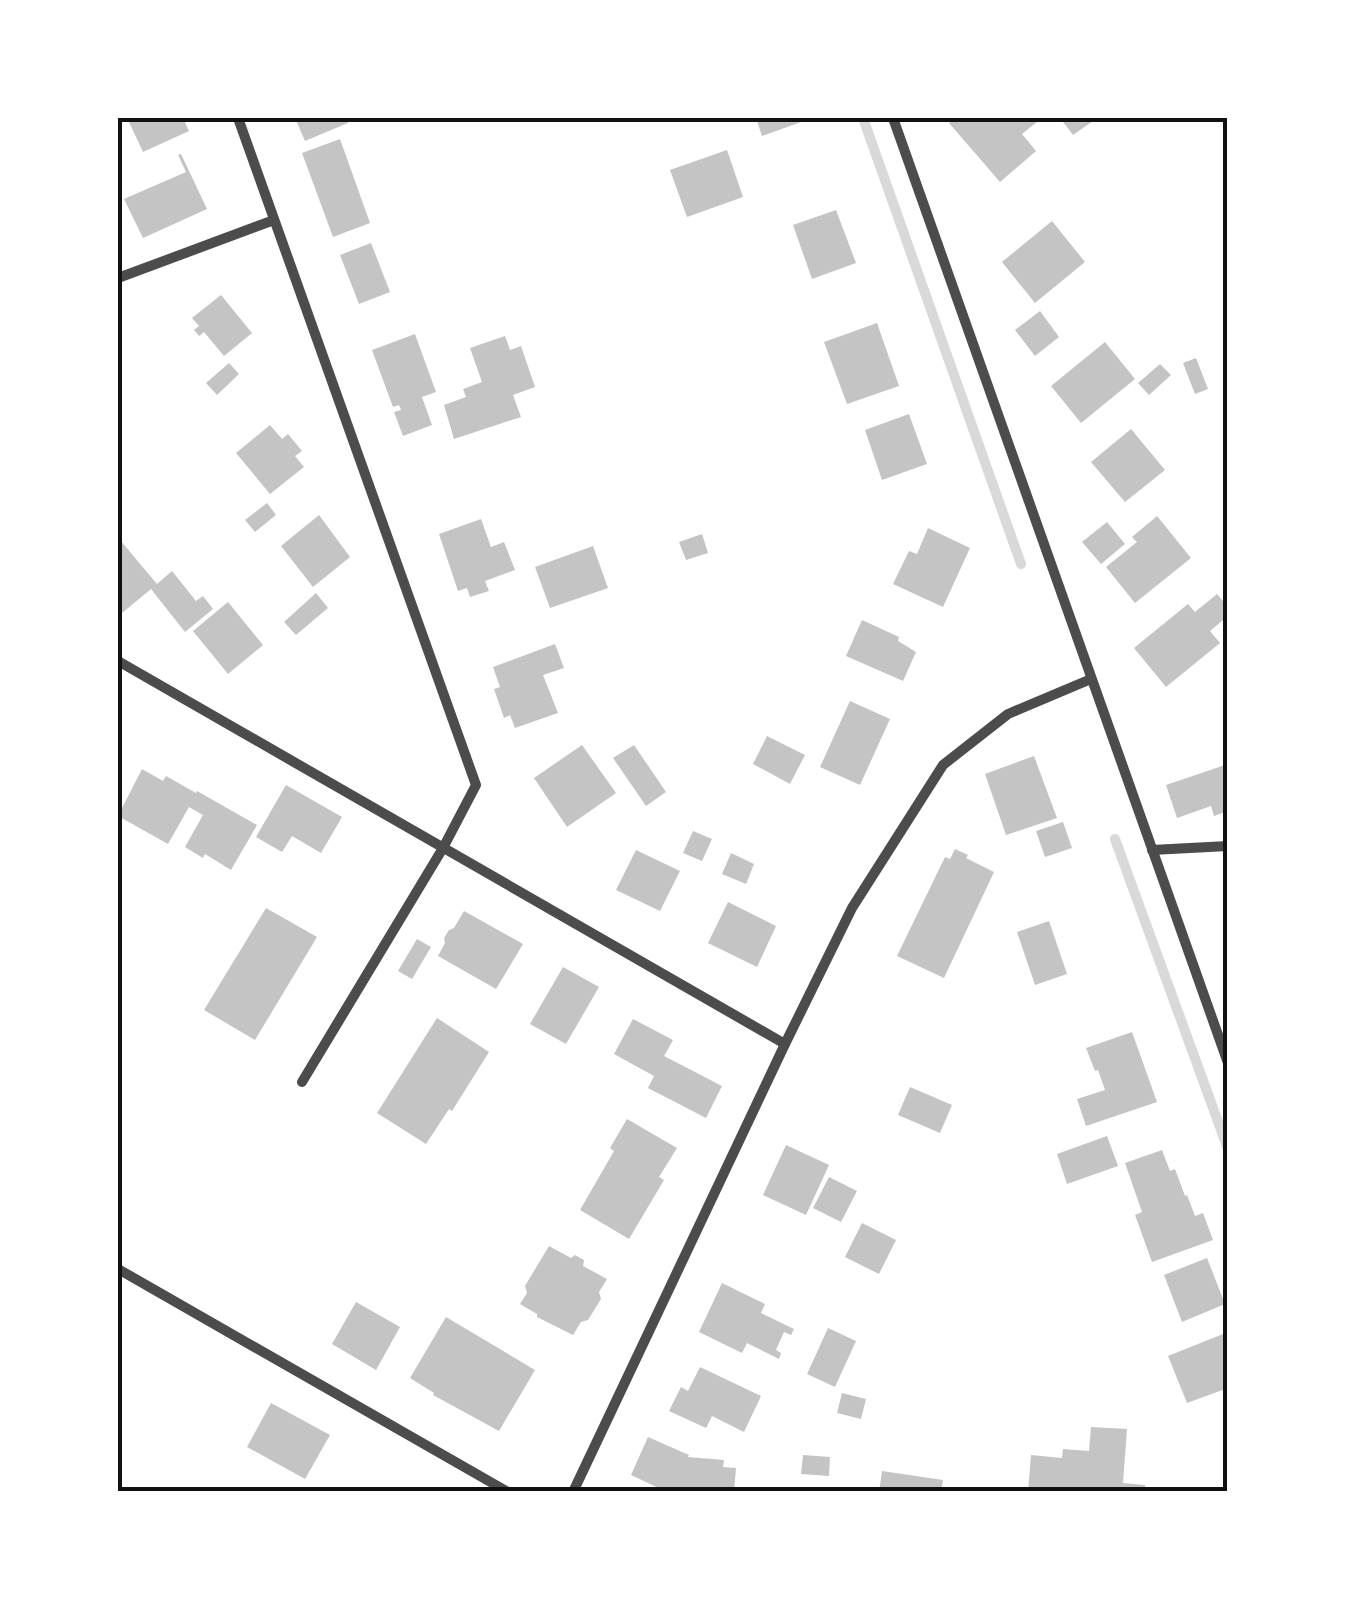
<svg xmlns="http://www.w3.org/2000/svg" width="1345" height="1609" font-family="Karla,sans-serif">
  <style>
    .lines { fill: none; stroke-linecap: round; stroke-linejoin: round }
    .stream { stroke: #d9d9d9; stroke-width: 10 }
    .building { fill: #c4c4c4 }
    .minor { stroke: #4c4c4c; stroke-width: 10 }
    .neatline { fill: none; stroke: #111; stroke-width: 4 }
  </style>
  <rect width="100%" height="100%" fill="#fff"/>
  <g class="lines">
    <g class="stream">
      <polyline points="863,118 1021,564"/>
      <polyline points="1115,839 1228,1149"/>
    </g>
  </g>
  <g class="building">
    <polygon points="139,118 183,118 189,131 143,152 129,122"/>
    <polygon points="295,118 346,118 348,123 305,141"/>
    <polygon points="756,118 803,118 804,121 762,136"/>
    <polygon points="956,118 1042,118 1022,134 1036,151 1000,182 949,123"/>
    <polygon points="1060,118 1091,118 1093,121 1073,135"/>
    <polygon points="340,139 370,223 333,237 302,153"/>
    <polygon points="727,150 743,197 687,217 670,170"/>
    <polygon points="181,154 207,209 143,238 124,199 186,172 178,155"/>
    <polygon points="836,210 856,263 812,279 793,225"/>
    <polygon points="1052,221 1085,262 1035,303 1002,262"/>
    <polygon points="371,243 390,292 359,304 340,255"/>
    <polygon points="221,295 252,333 224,356 204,332 199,336 194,330 199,326 192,318"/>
    <polygon points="1040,311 1059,337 1035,356 1015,330"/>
    <polygon points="877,323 899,386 847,404 824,342"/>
    <polygon points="415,334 436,392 422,397 432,425 403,436 394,412 401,410 399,405 393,407 372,350"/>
    <polygon points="505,336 510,350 521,346 535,387 513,395 521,417 454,439 444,405 466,397 463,389 482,382 470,348"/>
    <polygon points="1105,342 1135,379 1081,423 1051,386"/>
    <polygon points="1196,358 1208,389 1195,394 1183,363"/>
    <polygon points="229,363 239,374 217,395 206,383"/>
    <polygon points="1160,364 1171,375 1149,395 1138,383"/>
    <polygon points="909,414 927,464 882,480 865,430"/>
    <polygon points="270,425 282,439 288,434 302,451 295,456 304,467 270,494 236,453"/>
    <polygon points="1131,429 1165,470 1125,502 1091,462"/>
    <polygon points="267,503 276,515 255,532 245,520"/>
    <polygon points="319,515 350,557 313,587 281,546"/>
    <polygon points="1157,516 1191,558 1135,603 1106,567 1137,542 1132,537"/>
    <polygon points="481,519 491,547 504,542 515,570 485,581 489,591 470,597 467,588 458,591 439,534"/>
    <polygon points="1107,522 1125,544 1101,564 1082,542"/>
    <polygon points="928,528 970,548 943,607 893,584 909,551 917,554"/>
    <polygon points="702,534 708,553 686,560 679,542"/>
    <polygon points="120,540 157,584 172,571 196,601 203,596 213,609 185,632 151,589 122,613 118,607 118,542"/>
    <polygon points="593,546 608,588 550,608 535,567"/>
    <polygon points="316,593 328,608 296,635 284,622"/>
    <polygon points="1217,594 1228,607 1228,616 1210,631 1220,643 1166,687 1134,648 1188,604 1195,612"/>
    <polygon points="228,602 263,645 228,674 193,631"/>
    <polygon points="862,620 899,637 898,641 916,652 903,681 846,656"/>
    <polygon points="555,644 564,668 543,675 558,713 515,728 510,715 504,718 494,689 500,687 493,667"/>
    <polygon points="850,701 890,719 860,785 820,767"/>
    <polygon points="767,736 805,755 790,784 753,764"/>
    <polygon points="582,745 616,793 567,827 534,778"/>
    <polygon points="634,745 666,792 646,806 613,758"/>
    <polygon points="1034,756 1057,818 1006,835 985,774"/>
    <polygon points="1228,764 1228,811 1214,816 1211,806 1177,818 1166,785"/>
    <polygon points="142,769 163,781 166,776 196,793 197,791 257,825 231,870 205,854 203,858 185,847 203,815 189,807 168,844 118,816"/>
    <polygon points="286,785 342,817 321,853 292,836 282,852 256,837"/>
    <polygon points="1063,822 1072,848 1045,857 1036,831"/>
    <polygon points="693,831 712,839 702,861 683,853"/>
    <polygon points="955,849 968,855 966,858 994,872 944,978 897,956 945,857 950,859"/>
    <polygon points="636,850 680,871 660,911 616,890"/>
    <polygon points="731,853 754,864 746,884 722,874"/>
    <polygon points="728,902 776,926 757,967 708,943"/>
    <polygon points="266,908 317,937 255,1040 204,1010"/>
    <polygon points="464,911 523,944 496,989 438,956 445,943 444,938 449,930 454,928"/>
    <polygon points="1049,921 1067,974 1035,985 1017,932"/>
    <polygon points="417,939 431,947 412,979 398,971"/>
    <polygon points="563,967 599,987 566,1044 530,1024"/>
    <polygon points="437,1018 489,1052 452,1111 449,1109 426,1144 377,1113"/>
    <polygon points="633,1019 673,1040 664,1056 722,1086 706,1118 648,1088 654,1076 614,1054"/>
    <polygon points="1132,1032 1157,1102 1086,1126 1077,1099 1105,1090 1098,1070 1095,1071 1086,1048"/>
    <polygon points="910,1087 952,1105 940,1133 898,1115"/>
    <polygon points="627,1119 677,1148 659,1177 664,1180 629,1239 580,1210 614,1151 610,1148"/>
    <polygon points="1107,1136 1118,1166 1067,1184 1057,1154"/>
    <polygon points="786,1145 829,1165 806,1215 763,1195"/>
    <polygon points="1162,1150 1170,1171 1175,1169 1185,1196 1187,1195 1195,1216 1203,1213 1213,1240 1152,1262 1135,1215 1142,1212 1125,1163"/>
    <polygon points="829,1177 857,1191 841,1222 813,1208"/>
    <polygon points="862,1223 896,1240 879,1274 845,1257"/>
    <polygon points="549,1246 571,1258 575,1255 584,1260 583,1266 607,1279 599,1292 601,1299 588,1320 581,1322 573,1335 537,1317 537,1314 520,1304 527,1293 525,1286"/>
    <polygon points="1207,1258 1225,1304 1182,1322 1164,1275"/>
    <polygon points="722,1283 765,1304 761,1313 794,1329 791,1335 784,1332 776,1350 781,1353 779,1359 747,1343 742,1353 699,1332"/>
    <polygon points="356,1302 400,1327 376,1370 332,1344"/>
    <polygon points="446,1317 535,1370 499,1431 433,1395 434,1393 410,1378"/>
    <polygon points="828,1328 856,1341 835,1387 807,1374"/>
    <polygon points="1228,1332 1228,1388 1187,1403 1168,1356"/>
    <polygon points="700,1367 761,1396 744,1432 712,1416 706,1428 669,1411 681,1387 688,1391"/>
    <polygon points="842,1393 866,1399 861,1419 837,1413"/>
    <polygon points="271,1403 330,1435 305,1479 247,1447"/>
    <polygon points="1091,1427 1127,1429 1123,1483 1145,1485 1145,1492 1028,1492 1031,1455 1062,1458 1063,1449 1089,1451"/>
    <polygon points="648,1437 689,1455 688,1457 724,1460 723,1467 736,1468 734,1492 667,1492 631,1475"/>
    <polygon points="803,1455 830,1457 829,1476 801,1474"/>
    <polygon points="882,1471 943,1480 941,1492 879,1492"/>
  </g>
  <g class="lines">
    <g class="minor">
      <polyline points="238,118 476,785 443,848 302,1082"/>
      <polyline points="893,118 1228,1063"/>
      <polyline points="118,278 274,220"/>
      <polyline points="118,661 785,1044"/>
      <polyline points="1152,850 1228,846"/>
      <polyline points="118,1269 508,1492"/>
      <polyline points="573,1492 785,1044 852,908 943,765 1008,714 1091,679"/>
    </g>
  </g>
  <rect width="1345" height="1609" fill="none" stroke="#ffffff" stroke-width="240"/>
  <rect x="120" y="120" width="1105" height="1369" class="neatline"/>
</svg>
